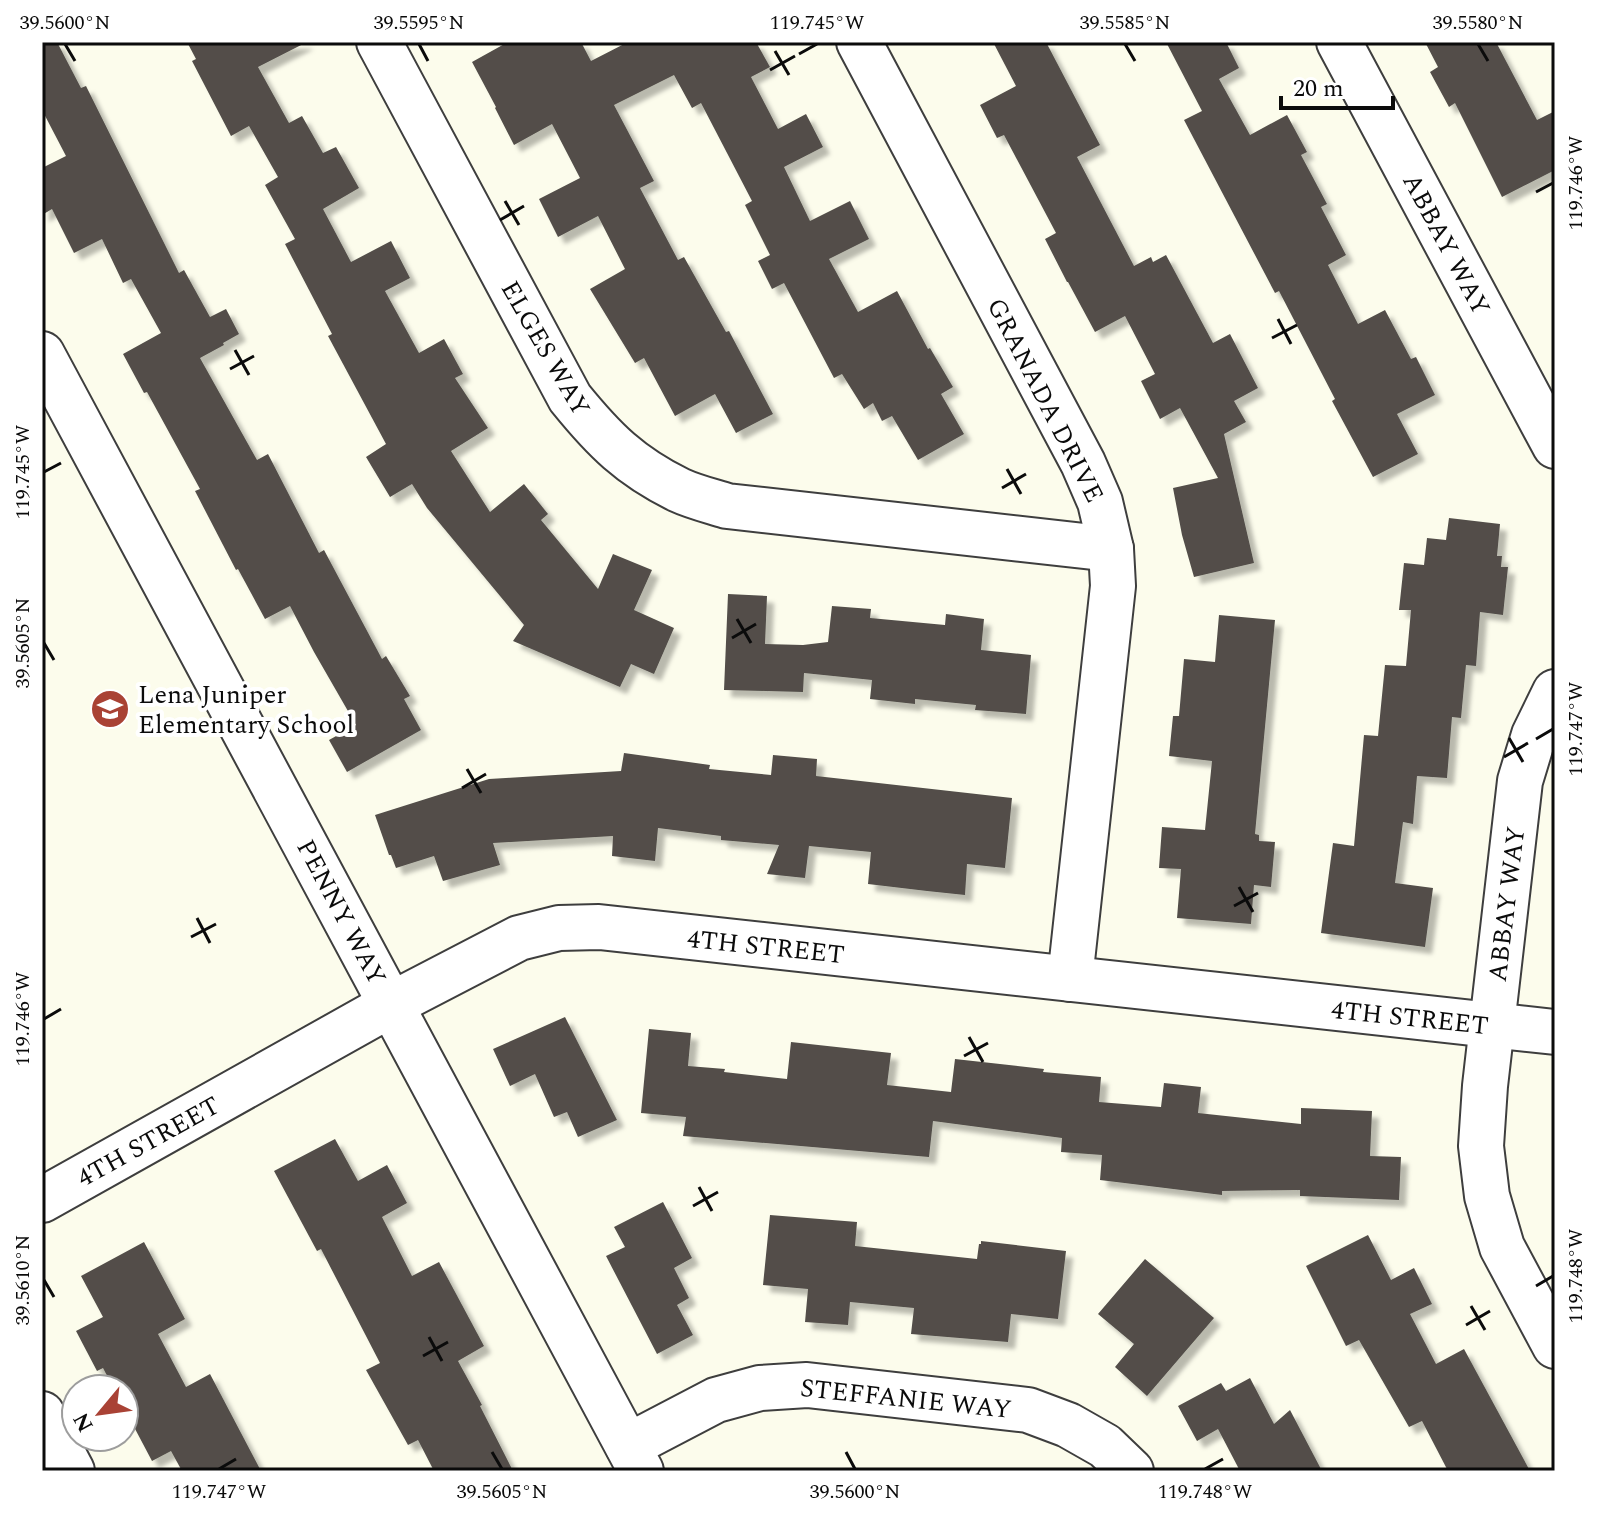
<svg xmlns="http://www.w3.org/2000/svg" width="1597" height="1513" font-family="Spectral,serif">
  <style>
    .building { fill: #524e49; filter: url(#shadow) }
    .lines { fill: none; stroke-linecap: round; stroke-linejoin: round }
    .minor-casing { stroke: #3e3e3e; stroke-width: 48 }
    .minor { stroke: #fff; stroke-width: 44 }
    .ticks { fill: none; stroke: #0b0b0b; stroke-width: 3 }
    .labels { text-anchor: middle; stroke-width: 8; stroke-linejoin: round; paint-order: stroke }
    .street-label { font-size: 26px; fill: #0b0b0b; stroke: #fff }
    .poi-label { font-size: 26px; fill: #0b0b0b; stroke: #fff; text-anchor: start }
    .neatline { fill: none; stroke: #0b0b0b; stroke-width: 3 }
    .ticks-label { font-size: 20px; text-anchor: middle; fill: #0b0b0b }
  </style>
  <defs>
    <filter id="shadow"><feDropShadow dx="7" dy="7" stdDeviation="2" flood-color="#0004"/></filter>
  </defs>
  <rect width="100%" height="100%" fill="#fcfcec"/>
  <g class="building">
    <polygon points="42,42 57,42 81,88 86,86 179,273 184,270 210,317 226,309 239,334 223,343 224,345 200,358 257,460 268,454 319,553 324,550 382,659 386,656 410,696 404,699 421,730 347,772 329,740 356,725 314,652 290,606 265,619 238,569 236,570 195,491 200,489 147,392 144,393 123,354 161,333 131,279 123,283 102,239 74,253 52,209 42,215 42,168 66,156 42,110"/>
    <polygon points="187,42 307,42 258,67 289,123 302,116 323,153 336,147 359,188 323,209 351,262 391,241 410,278 385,291 419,353 444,339 463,374 455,378 488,428 451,451 490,512 524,484 548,514 541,520 598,589 613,554 652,570 634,610 674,628 654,674 631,664 620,687 513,641 524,625 427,508 412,484 390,497 366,457 386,444 328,336 332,334 285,244 295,239 265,185 278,177 249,126 231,136 192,61 196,59"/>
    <polygon points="508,42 581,42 591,61 628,42 756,42 770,67 751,77 778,129 806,114 823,147 784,167 810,221 850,201 869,239 829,259 858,312 897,291 928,349 930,348 953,387 941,394 964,434 918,460 892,416 882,421 873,403 864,409 842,374 834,378 784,283 772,289 758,261 770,255 745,205 752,201 701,103 692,108 674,75 614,105 654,181 640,188 678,260 684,257 726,332 729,331 773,414 736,433 715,394 675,416 644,358 635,363 590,289 625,269 598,216 558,237 539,199 580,178 552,124 514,145 495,108 496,107 472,62"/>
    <polygon points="993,42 1046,42 1100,145 1077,157 1134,266 1151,257 1153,262 1166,255 1213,343 1230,334 1258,388 1234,401 1246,422 1224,434 1254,563 1194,577 1182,535 1173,488 1218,478 1180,408 1160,419 1141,381 1155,374 1125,316 1095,332 1068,282 1067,282 1045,239 1056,233 1004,135 997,138 980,105 1016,86"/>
    <polygon points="1166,42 1226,42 1239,68 1219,79 1250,135 1287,115 1307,152 1301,155 1327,204 1321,207 1346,255 1328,265 1358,324 1385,310 1411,359 1416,357 1435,395 1397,414 1418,454 1373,477 1332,401 1335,399 1279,291 1275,293 1184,120 1202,111"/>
    <polygon points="1425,42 1496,42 1537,120 1555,111 1555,170 1502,197 1455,103 1449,107 1430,72 1438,67"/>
    <polygon points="1449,518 1500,524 1497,556 1502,556 1501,567 1508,567 1503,615 1480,612 1476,666 1466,665 1461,718 1452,717 1447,778 1417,776 1413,824 1403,822 1395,883 1433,888 1425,947 1321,933 1333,843 1354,846 1364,735 1378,736 1385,665 1406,666 1411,610 1399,610 1404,563 1424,565 1427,538 1446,540"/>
    <polygon points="728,594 767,596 765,644 803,645 828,642 832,606 871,609 870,618 945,625 946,614 984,619 981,650 1031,655 1026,714 975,710 976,705 915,699 915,704 870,699 872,680 804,673 803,692 724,690"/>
    <polygon points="1219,615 1275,620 1255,834 1259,835 1259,841 1275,842 1271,887 1254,885 1251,924 1177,918 1181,869 1159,868 1162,827 1205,830 1212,761 1169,756 1173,716 1179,716 1184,659 1215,662"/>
    <polygon points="624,753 710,765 709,769 771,775 773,755 817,759 816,776 1012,798 1005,868 967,864 965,895 927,891 868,884 871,852 809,846 805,878 767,874 779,845 721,840 721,836 658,828 655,861 612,856 613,836 493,843 500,865 443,881 434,856 396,868 391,855 389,855 375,815 489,779 621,771"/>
    <polygon points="565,1017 617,1120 578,1137 567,1112 554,1117 535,1074 510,1086 493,1049"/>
    <polygon points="649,1029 691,1033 688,1066 725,1069 724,1072 787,1079 791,1042 891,1053 887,1085 951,1092 955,1059 1044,1069 1043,1072 1101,1077 1099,1102 1161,1107 1164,1083 1201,1087 1198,1113 1301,1124 1301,1108 1372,1111 1370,1156 1401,1157 1399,1200 1300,1196 1300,1190 1222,1191 1222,1195 1100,1180 1102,1155 1061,1152 1062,1138 933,1121 929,1157 683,1136 686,1117 641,1113"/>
    <polygon points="335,1139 358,1181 387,1165 407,1203 382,1217 412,1276 439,1262 484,1346 458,1361 482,1405 480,1406 513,1471 434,1471 418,1440 408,1445 366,1370 380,1363 321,1249 317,1251 274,1171"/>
    <polygon points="663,1202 692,1258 674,1268 689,1298 677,1305 693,1335 657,1354 606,1256 625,1247 614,1227"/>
    <polygon points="770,1215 857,1222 855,1246 977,1259 979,1244 981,1244 981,1241 1066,1251 1058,1319 1011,1314 1008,1342 911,1334 914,1308 850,1302 848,1325 805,1322 808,1289 763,1285"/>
    <polygon points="1368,1235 1391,1280 1414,1268 1432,1304 1410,1314 1436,1364 1464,1349 1530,1471 1448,1471 1422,1421 1409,1427 1359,1340 1346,1346 1306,1266"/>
    <polygon points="144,1242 185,1319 158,1334 186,1387 210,1374 261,1471 182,1471 171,1451 152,1461 124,1408 124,1389 114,1389 103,1368 97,1371 76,1331 103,1317 81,1276"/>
    <polygon points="1145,1259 1214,1318 1147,1396 1115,1367 1134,1344 1098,1314"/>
    <polygon points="1250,1378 1274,1424 1290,1410 1322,1471 1240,1471 1218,1429 1197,1441 1178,1406 1221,1383 1226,1391"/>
  </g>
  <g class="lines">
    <g class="minor-casing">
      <g id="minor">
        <path d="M379 42 570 398C604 440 630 466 679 490 694 497 711 501 727 506L1111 549"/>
        <polyline points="859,42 1083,463 1100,502 1111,549 1113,586 1070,979"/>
        <polyline points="1339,42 1555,446"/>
        <polyline points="42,354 641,1471"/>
        <polyline points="1555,692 1534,735 1520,781 1485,1086 1481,1146 1487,1196 1502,1247 1555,1346"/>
        <polyline points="42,1200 392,1004 519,938 559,928 599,927 1555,1032"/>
        <polyline points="42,1414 72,1471"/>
        <polyline points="628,1446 716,1400 760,1388 807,1385 1028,1410 1068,1425 1105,1446 1131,1471"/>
      </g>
    </g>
    <use href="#minor" class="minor"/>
  </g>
  <path class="ticks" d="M65 44 75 61M419 44 428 61M1125 44 1135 61M1478 44 1488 61M775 51 789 75M799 54 817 44M770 70 795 56M1536 192 1553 183M505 201 519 225M500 220 524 206M1278 319 1291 344M1272 338 1297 325M235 350 249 375M230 369 254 356M1007 469 1021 494M44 472 61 463M1002 488 1026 474M737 619 751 643M732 638 756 624M44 643 54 660M1509 738 1523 762M1536 739 1553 729M1504 757 1528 743M467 769 481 793M462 788 486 774M1239 887 1253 912M1234 906 1258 893M197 918 210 943M191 937 216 924M44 1019 61 1009M969 1037 983 1062M964 1056 988 1043M699 1187 712 1211M693 1206 718 1192M44 1280 54 1297M1536 1286 1553 1276M1471 1306 1485 1330M1466 1325 1490 1311M429 1337 442 1361M423 1356 448 1342M492 1452 502 1469M846 1452 855 1469M219 1469 236 1459M1205 1469 1223 1459"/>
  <defs>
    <g id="school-disc" transform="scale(2)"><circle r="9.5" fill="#a94235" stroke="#fff"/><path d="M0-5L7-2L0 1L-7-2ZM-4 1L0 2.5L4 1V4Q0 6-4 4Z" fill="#fff"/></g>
  </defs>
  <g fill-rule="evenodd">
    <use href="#school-disc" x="110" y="709"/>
  </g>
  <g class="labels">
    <g class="street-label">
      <text transform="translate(1447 244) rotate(62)" y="9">ABBAY WAY</text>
      <text transform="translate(546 348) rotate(60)" y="9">ELGES WAY</text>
      <text transform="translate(1046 400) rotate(63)" y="9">GRANADA DRIVE</text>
      <text transform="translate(1506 904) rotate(-83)" y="9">ABBAY WAY</text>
      <text transform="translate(342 912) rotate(62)" y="9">PENNY WAY</text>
      <text transform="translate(766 946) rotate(6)" y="9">4TH STREET</text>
      <text transform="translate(1410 1017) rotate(6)" y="9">4TH STREET</text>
      <text transform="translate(148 1141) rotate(-29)" y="9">4TH STREET</text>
      <text transform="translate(906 1398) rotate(6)" y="9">STEFFANIE WAY</text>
    </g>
    <g class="poi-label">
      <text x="138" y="703">Lena Juniper<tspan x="138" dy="30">Elementary School</tspan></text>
    </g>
  </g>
  <rect width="1597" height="1513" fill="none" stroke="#ffffff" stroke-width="88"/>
  <g transform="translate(100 1413) rotate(241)"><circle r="38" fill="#ffffff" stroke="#9d9d9d" stroke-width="2"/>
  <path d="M0-6L14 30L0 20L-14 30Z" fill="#a94235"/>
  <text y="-12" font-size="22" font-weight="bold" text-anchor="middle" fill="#0b0b0b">N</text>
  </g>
  <path d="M1281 96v12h112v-12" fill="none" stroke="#0b0b0b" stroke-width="4"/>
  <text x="1293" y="96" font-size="24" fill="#0b0b0b" stroke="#ffffff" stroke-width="6" paint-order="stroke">20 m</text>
  <rect x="44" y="44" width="1509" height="1425" class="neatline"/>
  <g class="ticks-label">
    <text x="65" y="29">39.5600°N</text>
    <text x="419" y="29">39.5595°N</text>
    <text x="817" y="29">119.745°W</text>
    <text x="1125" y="29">39.5585°N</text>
    <text x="1478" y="29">39.5580°N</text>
    <text transform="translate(1575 183) rotate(-90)" y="7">119.746°W</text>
    <text transform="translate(22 472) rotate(-90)" y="7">119.745°W</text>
    <text transform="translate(22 643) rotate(-90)" y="7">39.5605°N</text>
    <text transform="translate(1575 729) rotate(-90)" y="7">119.747°W</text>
    <text transform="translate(22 1019) rotate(-90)" y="7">119.746°W</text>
    <text transform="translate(1575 1276) rotate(-90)" y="7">119.748°W</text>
    <text transform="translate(22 1280) rotate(-90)" y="7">39.5610°N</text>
    <text x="219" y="1498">119.747°W</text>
    <text x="502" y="1498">39.5605°N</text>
    <text x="855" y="1498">39.5600°N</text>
    <text x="1205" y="1498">119.748°W</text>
  </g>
</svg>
